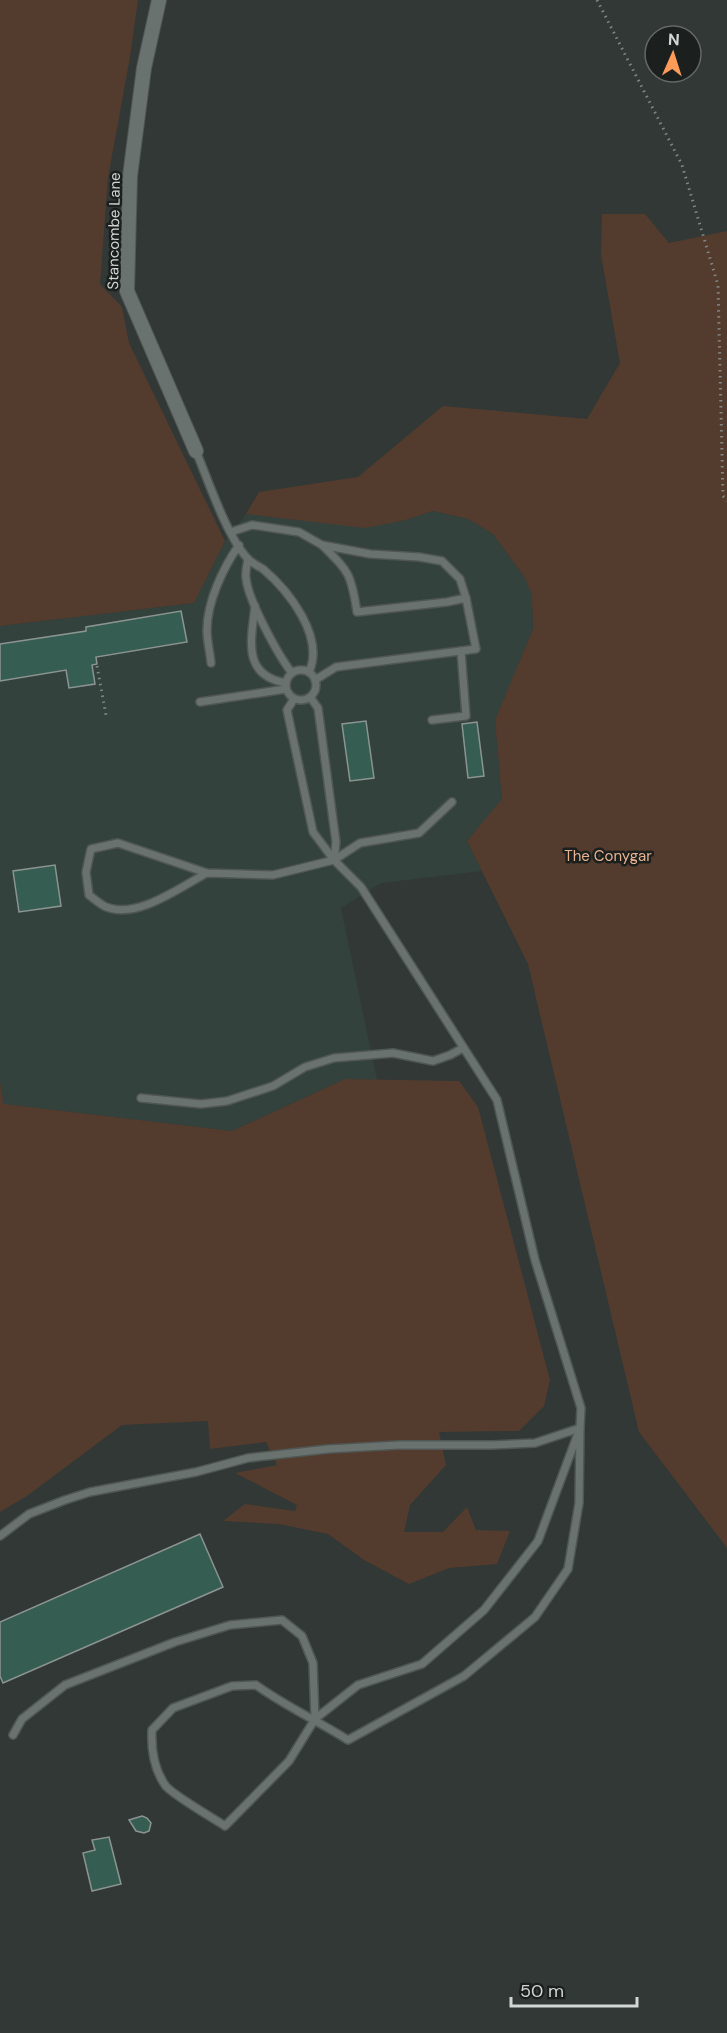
<svg xmlns="http://www.w3.org/2000/svg" width="727" height="2033" font-family="'DM Sans',sans-serif">
  <style>
    .built { fill: #33423d }
    .green { fill: #533c2e }
    .building { fill: #365d51; stroke: #8c9491; stroke-width: 1.5 }
    .lines { fill: none; stroke-linecap: round; stroke-linejoin: round }
    .service-casing { stroke: #505654; stroke-width: 10 }
    .minor-casing { stroke: #505654; stroke-width: 16 }
    .path { stroke: #818785; stroke-width: 3; stroke-dasharray: 1.5 4.5; stroke-linecap: butt }
    .service { stroke: #6a7270; stroke-width: 7 }
    .minor { stroke: #6a7270; stroke-width: 14 }
    .labels { text-anchor: middle; stroke-width: 5; stroke-linejoin: round; paint-order: stroke }
    .street-label { font-size: 15px; fill: #d2d6d5; stroke: #1b1f1d }
    .park-label { font-size: 15px; fill: #e9b291; stroke: #1b1f1d }
  </style>
  <rect width="100%" height="100%" fill="#313836"/>
  <polygon class="built" points="433,511 468,519 493,534 525,578 532,595 533,630 495,720 502,800 467,841 482,871 381,883 341,908 377,1080 345,1079 232,1131 4,1104 0,1082 0,626 194,603 225,541 246,514 365,527 406,520"/>
  <g class="green">
    <polygon points="0,0 138,0 130,57 108,178 100,284 122,307 129,343 225,541 194,603 0,626"/>
    <polygon points="602,214 645,214 669,243 727,231 727,1548 639,1432 528,964 467,841 502,799 495,720 533,629 532,595 525,578 493,534 468,519 433,511 406,520 365,528 246,514 259,492 358,477 443,406 587,419 620,363 601,255"/>
    <polygon points="345,1079 459,1081 478,1107 550,1380 544,1406 519,1431 439,1432 446,1465 410,1505 404,1532 443,1532 467,1507 476,1530 510,1531 497,1564 449,1568 409,1584 364,1560 328,1534 279,1524 223,1521 245,1504 295,1511 297,1505 235,1473 277,1465 266,1442 210,1449 208,1421 122,1425 27,1496 0,1512 0,1082 4,1104 232,1131"/>
  </g>
  <g class="building">
    <polygon points="181,611 187,642 96,657 97,664 92,665 95,684 69,688 66,670 0,681 0,644 86,631 86,627"/>
    <polygon points="366,721 374,778 350,781 342,724"/>
    <polygon points="477,722 484,776 468,778 462,724"/>
    <polygon points="55,865 61,906 19,912 13,871"/>
    <polygon points="200,1534 223,1587 3,1683 0,1676 0,1622"/>
    <polygon points="142,1816 147,1818 151,1823 149,1831 144,1833 136,1831 129,1820"/>
    <polygon points="109,1837 121,1884 92,1891 83,1853 95,1850 92,1840"/>
  </g>
  <g class="lines">
    <g class="service-casing">
      <g id="service">
        <path d="M196 451C208 480 227 537 248 559 252 563 258 566 263 569 289 591 325 637 309 672"/>
        <polyline points="231,532 252,525 299,532 322,545 370,554 419,557 442,561 460,579 466,598"/>
        <path d="M248 559C247 565 245 573 246 578 248 600 278 655 292 673"/>
        <path d="M255 606C251 641 242 675 286 683"/>
        <path d="M211 663C210 652 207 641 207 630 207 602 223 568 239 545"/>
        <circle cx="301" cy="685" r="15"/>
        <path d="M315 680 336 667 476 649 466 598 447 602 357 612C351 573 349 572 322 545"/>
        <polyline points="310,697 318,708 336,842 334,860"/>
        <polyline points="200,702 286,689"/>
        <polyline points="432,720 466,716 461,651"/>
        <path d="M207 873C180 887 136 921 104 906 99 903 94 899 89 895L86 872 91 849 118 843 207 873 273 875 334 860 360 843 419 833 452 802"/>
        <polyline points="141,1098 201,1104 227,1101 273,1086 305,1067 334,1058 393,1053 433,1061 450,1055 463,1048"/>
        <path d="M580 1428 538 1541 484 1610 422 1664 358 1685 315 1719 289 1761 225 1826C213 1818 171 1794 165 1785 154 1769 151 1749 152 1730L173 1708 232 1686 256 1685C285 1706 318 1721 348 1740L464 1676 535 1617 568 1569 579 1503 580 1428"/>
        <polyline points="0,1536 29,1514 65,1500 90,1492 196,1472 248,1458 328,1449 399,1445 491,1445 535,1443 580,1428 581,1408 535,1260 497,1100 361,887 334,860 313,832 287,710 294,699"/>
        <polyline points="13,1735 22,1719 65,1685 175,1642 230,1625 282,1620 302,1636 313,1663 315,1719"/>
      </g>
    </g>
    <g class="minor-casing">
      <polyline id="minor" points="159,0 144,68 130,176 127,291 196,451"/>
    </g>
    <g class="path">
      <polyline points="597,0 682,165 718,285 723,496 727,501"/>
      <polyline points="97,666 106,715"/>
    </g>
    <use href="#service" class="service"/>
    <use href="#minor" class="minor"/>
  </g>
  <g class="labels">
    <g class="street-label">
      <text transform="translate(114 231) rotate(-89)" y="5">Stancombe Lane</text>
    </g>
    <g class="park-label">
      <text x="608" y="861">The Conygar</text>
    </g>
  </g>
  <g transform="translate(673 54) rotate(3)"><circle r="28" fill="#1b1f1d" stroke="#646867" stroke-width="1.5"/>
  <path d="M0-4.5L10 22L0 15L-10 22Z" fill="#fe9b59"/>
  <text y="-9" font-size="16" font-weight="bold" text-anchor="middle" fill="#d2d6d5">N</text>
  </g>
  <path d="M511 1997v9h126v-9" fill="none" stroke="#d2d6d5" stroke-width="3"/>
  <text x="520" y="1997" font-size="18" fill="#d2d6d5" stroke="#1b1f1d" stroke-width="4.5" paint-order="stroke">50 m</text>
</svg>
